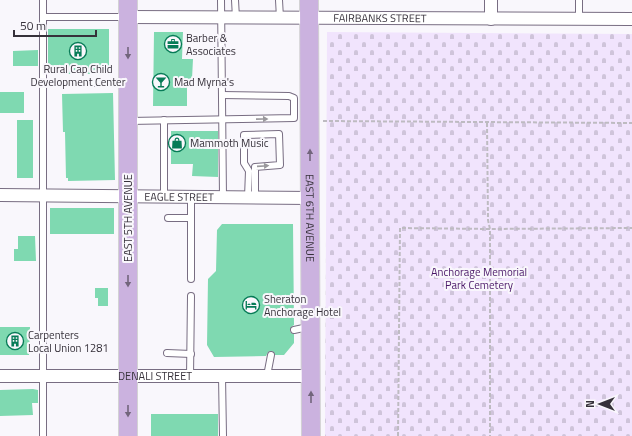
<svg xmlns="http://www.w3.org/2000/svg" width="632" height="436" font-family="'Titillium Web',sans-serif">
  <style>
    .cemetery { fill: url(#cemetery-stones) }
    .building { fill: #7fd9b1 }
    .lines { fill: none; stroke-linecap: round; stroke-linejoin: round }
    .service-casing { stroke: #786d82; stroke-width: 8 }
    .minor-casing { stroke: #786d82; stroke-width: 14 }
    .primary-casing { stroke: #d3d2d4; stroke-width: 20 }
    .path { stroke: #bebbc1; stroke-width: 2; stroke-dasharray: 4 2; stroke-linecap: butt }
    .service { stroke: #fff; stroke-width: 6 }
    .minor { stroke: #fff; stroke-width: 12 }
    .primary { stroke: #cbb2df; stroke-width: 18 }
    .oneway { fill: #72657c }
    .oneway2 { fill: #9a989c }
    .labels { text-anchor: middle; stroke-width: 4; stroke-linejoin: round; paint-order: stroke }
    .street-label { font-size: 11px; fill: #36313a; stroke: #f9f7fc }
    .poi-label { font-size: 11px; fill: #36313a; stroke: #f9f7fc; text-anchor: start }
    .park-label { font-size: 11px; fill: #4a1868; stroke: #f9f7fc }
  </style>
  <defs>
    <pattern id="cemetery-stones" width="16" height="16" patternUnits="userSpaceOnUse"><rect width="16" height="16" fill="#f1e4fd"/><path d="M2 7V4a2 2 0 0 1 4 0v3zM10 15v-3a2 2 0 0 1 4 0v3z" fill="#cfc4da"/></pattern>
  </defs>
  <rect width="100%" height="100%" fill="#f9f7fc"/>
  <polygon class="cemetery" points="327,32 632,34 632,436 325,436"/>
  <g class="building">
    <rect x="48" y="29" width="61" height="45"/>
    <polygon points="154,32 183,32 182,59 193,59 192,79 187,79 187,106 153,106"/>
    <polygon points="38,50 38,66 13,66 13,51"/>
    <rect x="0" y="92" width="24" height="21"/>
    <polygon points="113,93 115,180 68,181 68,178 66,178 65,132 63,132 62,94"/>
    <rect x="17" y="120" width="16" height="58"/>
    <polygon points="171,131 218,131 218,177 192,176 193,164 171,164"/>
    <rect x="50" y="208" width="64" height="26"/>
    <polygon points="222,224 293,224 294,325 291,327 290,331 291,333 294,334 294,343 284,355 275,355 274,352 271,351 268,352 266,356 214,357 207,345 208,279 216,271 217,230"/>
    <polygon points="18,236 35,236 36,261 14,261 14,249 18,249"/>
    <polygon points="95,288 108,288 108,306 98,306 98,298 95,298"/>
    <polygon points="0,327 30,327 29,355 0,355"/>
    <polygon points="33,389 38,390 38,403 32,403 33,415 0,416 0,390"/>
    <rect x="151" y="414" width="67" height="22"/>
  </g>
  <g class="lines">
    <g class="service-casing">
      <g id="service">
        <polyline points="221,0 223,197"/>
        <polyline points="235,0 236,18"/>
        <polyline points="279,0 280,18"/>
        <polyline points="579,0 579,19"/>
        <polyline points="43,17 127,17"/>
        <polyline points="43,83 125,83"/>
        <polyline points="164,120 164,196"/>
        <polyline points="129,121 294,118 294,98 289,96 222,95"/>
        <polyline points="191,197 191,279"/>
        <polyline points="248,197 249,171 244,163 244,135 279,134 280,165 255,167 255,197"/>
        <polyline points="168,218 191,218"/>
        <polyline points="294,330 308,327"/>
        <polyline points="167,353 191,354"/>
        <polyline points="222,376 223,436"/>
        <polyline points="267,376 271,355"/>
        <polyline points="190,377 191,296"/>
        <polyline points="43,436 43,0"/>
      </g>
    </g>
    <g class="minor-casing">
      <g id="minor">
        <path id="s1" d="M128 17 632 19"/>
        <polyline points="491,19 491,0"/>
        <path id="s2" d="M0 195 310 198"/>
        <path id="s3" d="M0 376H311"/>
      </g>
    </g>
    <g class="primary-casing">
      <g id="primary">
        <path id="s4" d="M309 0 311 436"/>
        <polyline points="128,436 128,0"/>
      </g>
    </g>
    <g class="path">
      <polyline points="323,121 632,123"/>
      <polyline points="487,123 488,220 490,229 632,228"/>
      <polyline points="398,436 400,228 490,229 490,436"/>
    </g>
    <use href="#service" class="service"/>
    <use href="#minor" class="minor"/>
    <use href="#primary" class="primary"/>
  </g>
  <defs><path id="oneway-solid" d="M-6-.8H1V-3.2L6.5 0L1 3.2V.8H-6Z"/></defs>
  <g class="oneway">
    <use href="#oneway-solid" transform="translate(128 53) rotate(90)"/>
    <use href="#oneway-solid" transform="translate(310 155) rotate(-90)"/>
    <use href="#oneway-solid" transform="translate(128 281) rotate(90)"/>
    <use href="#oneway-solid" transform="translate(311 397) rotate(-90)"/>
    <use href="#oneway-solid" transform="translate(128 411) rotate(90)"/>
  </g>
  <g class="oneway2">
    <use href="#oneway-solid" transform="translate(262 119) rotate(-1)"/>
    <use href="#oneway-solid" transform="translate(263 166) rotate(-4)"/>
  </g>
  <defs>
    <g id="office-ring" transform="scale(0.9)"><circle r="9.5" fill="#f9f7fc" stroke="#077b57" stroke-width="1.5"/><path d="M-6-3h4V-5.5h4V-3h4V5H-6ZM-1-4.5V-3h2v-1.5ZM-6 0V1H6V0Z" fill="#077b57"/></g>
    <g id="building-ring" transform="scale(0.9)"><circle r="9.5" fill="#f9f7fc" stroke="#077b57" stroke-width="1.5"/><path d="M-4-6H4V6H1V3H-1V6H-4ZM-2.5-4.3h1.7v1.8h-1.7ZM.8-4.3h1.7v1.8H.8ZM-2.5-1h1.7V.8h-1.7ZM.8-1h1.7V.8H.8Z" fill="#077b57"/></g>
    <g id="bar-ring" transform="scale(0.9)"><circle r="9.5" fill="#f9f7fc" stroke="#077b57" stroke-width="1.5"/><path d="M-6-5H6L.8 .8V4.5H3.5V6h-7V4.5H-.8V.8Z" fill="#077b57"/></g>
    <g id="shop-ring" transform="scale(0.9)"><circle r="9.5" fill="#f9f7fc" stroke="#077b57" stroke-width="1.5"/><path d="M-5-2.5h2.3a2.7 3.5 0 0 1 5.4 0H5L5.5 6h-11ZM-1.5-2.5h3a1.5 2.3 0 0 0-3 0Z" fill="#077b57"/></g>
    <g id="hotel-ring" transform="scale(0.9)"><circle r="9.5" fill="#f9f7fc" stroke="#077b57" stroke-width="1.5"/><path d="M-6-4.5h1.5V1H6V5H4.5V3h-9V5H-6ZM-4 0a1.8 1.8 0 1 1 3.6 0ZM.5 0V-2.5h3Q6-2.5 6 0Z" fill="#077b57"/></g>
  </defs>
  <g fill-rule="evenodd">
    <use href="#office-ring" x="173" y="44"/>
    <use href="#building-ring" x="78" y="51"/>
    <use href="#bar-ring" x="161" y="82"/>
    <use href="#shop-ring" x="177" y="143"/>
    <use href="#hotel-ring" x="251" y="305"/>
    <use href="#building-ring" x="15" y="341"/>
  </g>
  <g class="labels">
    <g class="street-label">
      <text dy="4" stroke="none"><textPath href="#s1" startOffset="252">FAIRBANKS STREET</textPath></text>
      <text dy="4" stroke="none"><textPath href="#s2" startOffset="179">EAGLE STREET</textPath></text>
      <text transform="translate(128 218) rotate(-90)" y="4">EAST 5TH AVENUE</text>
      <text dy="4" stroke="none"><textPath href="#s4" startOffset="218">EAST 6TH AVENUE</textPath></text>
      <text dy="4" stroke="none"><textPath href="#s3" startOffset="155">DENALI STREET</textPath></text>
    </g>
    <g class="poi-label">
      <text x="186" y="42">Barber &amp;<tspan x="186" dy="13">Associates</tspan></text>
      <text x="78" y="73" text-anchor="middle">Rural Cap Child<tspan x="78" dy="13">Development Center</tspan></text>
      <text x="174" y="86">Mad Myrna's</text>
      <text x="190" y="147">Mammoth Music</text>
      <text x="264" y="303">Sheraton<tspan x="264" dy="13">Anchorage Hotel</tspan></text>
      <text x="28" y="339">Carpenters<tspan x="28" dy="13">Local Union 1281</tspan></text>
    </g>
    <g class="park-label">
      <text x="479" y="276">Anchorage Memorial<tspan x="479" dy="13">Park Cemetery</tspan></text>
    </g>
  </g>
  <g transform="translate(600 404) rotate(270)" stroke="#f9f7fc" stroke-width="3" paint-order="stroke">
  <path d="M0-3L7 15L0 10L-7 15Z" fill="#36313a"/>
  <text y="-6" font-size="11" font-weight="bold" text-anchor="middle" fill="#36313a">N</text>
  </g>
  <path d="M14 30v6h82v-6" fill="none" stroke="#36313a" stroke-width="2"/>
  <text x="20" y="30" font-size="12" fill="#36313a" stroke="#f9f7fc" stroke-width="3" paint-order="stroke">50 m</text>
</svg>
